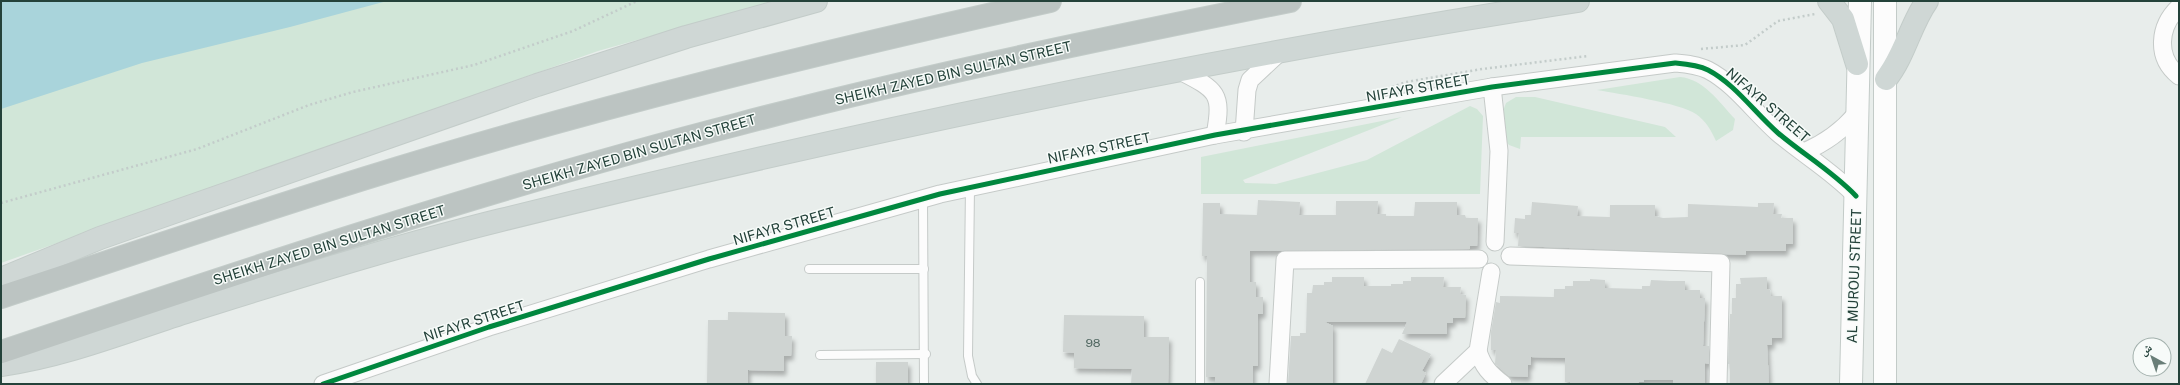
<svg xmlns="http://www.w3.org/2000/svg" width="2180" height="385" font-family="'Public Sans','Noto Naskh Arabic',sans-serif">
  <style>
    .green { fill: #d1e6d8 }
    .water { fill: #a9d4db }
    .building { fill: #cfd4d2; filter: url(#shadow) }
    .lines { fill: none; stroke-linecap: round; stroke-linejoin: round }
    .lane-casing { stroke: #c5cac8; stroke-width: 10 }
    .street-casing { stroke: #c5cac8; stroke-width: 19 }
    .secondary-casing { stroke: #c3cbc8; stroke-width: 24 }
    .primary-casing { stroke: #c3ccc9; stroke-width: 24 }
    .highway-casing { stroke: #c3ccc9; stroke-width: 24 }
    .path { stroke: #c3ccca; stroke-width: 2.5; stroke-dasharray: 2 3; stroke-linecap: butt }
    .lane { stroke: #fcfcfc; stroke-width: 8 }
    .street { stroke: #fcfcfc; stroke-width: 17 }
    .secondary { stroke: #fcfcfc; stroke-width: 22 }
    .primary { stroke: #cfd7d5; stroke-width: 22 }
    .highway { stroke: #bcc4c2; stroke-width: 22 }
    .cycleway-casing { stroke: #f7fbf9; stroke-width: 8 }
    .cycleway { stroke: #00873e; stroke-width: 5 }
    .labels { text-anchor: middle; stroke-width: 3; stroke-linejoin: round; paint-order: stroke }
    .number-label { font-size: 12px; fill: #506761 }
    .street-label { font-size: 14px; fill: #24423a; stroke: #f7fbf9 }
  </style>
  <defs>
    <filter id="shadow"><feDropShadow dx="2.5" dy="4.5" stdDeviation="2" flood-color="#0004"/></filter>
  </defs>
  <rect width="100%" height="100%" fill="#e8edeb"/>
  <g class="green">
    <polygon points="1,1 776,1 598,51 1,263"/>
    <path d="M1680 77C1704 79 1719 102 1735 119L1733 130 1716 141C1711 130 1706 121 1696 114 1680 103 1619 94 1597 90Z"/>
    <polygon points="1516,97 1535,97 1665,127 1676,137 1521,137 1520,149 1509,145 1504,139 1503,111 1506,103"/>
    <polygon points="1470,106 1477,109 1483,116 1480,194 1201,194 1201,157 1402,117 1243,180 1245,183 1276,184 1367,160"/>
  </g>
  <polygon class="water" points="1,1 387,1 290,27 142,63 1,109"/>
  <g class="building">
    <polygon points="1258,200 1300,202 1299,215 1336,215 1336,201 1378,201 1377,214 1386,214 1386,216 1414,216 1415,202 1457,202 1457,215 1465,215 1466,218 1478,218 1477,246 1470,246 1470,249 1250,251 1250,282 1256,282 1256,297 1263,297 1263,314 1258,314 1258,366 1253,366 1253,384 1215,384 1215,377 1206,377 1207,256 1202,256 1203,203 1220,203 1220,214 1257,215"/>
    <polygon points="1532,202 1578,206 1577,216 1610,217 1610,205 1655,205 1655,216 1663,218 1688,217 1688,204 1758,207 1758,203 1774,203 1773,214 1782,214 1781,218 1793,218 1793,244 1786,244 1786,251 1746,251 1746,255 1518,246 1519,233 1514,233 1515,218 1525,219 1525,215 1531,215"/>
    <polygon points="1332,277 1364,277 1364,286 1391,286 1391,284 1403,284 1403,281 1411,281 1411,277 1444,277 1443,287 1461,287 1460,294 1466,295 1465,318 1453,318 1453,323 1447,323 1447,334 1402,334 1407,322 1325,322 1333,326 1333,384 1288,384 1291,336 1300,336 1300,333 1306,333 1307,293 1312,293 1313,285 1324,285 1324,282 1332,282"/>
    <polygon points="1767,277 1767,289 1770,290 1771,296 1782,296 1782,338 1772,338 1772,345 1767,345 1769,384 1730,384 1730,364 1728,364 1730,314 1732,314 1732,298 1736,298 1736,284 1741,284 1740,278"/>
    <polygon points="1590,279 1605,280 1605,288 1642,289 1642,286 1650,286 1651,280 1670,281 1685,281 1685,290 1700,290 1700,298 1705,298 1703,346 1709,346 1709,364 1705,363 1705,384 1673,384 1673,380 1644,380 1644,382 1639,382 1638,384 1570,384 1570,382 1565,382 1565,358 1531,357 1531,365 1528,365 1528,377 1509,376 1498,366 1495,364 1496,350 1491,350 1491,332 1496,302 1500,303 1500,296 1554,297 1554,289 1565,289 1565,286 1573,286 1573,281 1590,281"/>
    <polygon points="728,312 785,313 785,336 792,336 791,356 784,356 784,371 748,370 748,384 707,384 708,320 728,320"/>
    <polygon points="1064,315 1144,316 1144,337 1169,337 1168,384 1131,384 1132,369 1074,368 1074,353 1063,352"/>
    <polygon points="1399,339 1431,354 1422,371 1426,373 1421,384 1365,384 1382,348 1392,353"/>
    <rect x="876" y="362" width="32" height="22"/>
  </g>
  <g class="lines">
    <g class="lane-casing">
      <g id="lane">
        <polyline points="970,187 968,356 972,376 977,384"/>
        <polyline points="923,199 924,384"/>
        <polyline points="809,269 924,269"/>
        <polyline points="820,355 926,354"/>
        <polyline points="1200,384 1200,282"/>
      </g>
    </g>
    <g class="street-casing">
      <g id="street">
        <path d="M2179 7C2159 26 2155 57 2179 76"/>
        <path d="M1180 71C1217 90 1223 93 1215 135"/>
        <polyline points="1492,87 1499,151 1495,242"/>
        <polyline points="1244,132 1247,90 1250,80 1281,51"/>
        <path d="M1804 152C1825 143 1841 132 1856 114"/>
        <polyline points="1510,256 1721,263 1718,384"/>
        <path d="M1478 351C1483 367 1490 374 1503 384"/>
        <path d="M323 384 489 327 709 259 940 194 1215 135 1492 87 1675 63C1686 64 1698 65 1708 70 1735 84 1755 113 1778 133 1804 155 1832 171 1856 196"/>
        <polyline points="1278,384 1285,260 1479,259"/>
        <polyline points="1443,384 1478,351 1491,272"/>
      </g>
    </g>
    <g class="secondary-casing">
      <g id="secondary">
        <polyline points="1851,384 1860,1"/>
        <polyline points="1885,384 1885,1"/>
      </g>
    </g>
    <g class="primary-casing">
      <g id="primary">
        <polyline points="1829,1 1843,19 1857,64"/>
        <path d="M1886 79C1905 55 1910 25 1927 1"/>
        <polyline points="1,279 100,238 537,85 686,37 816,1"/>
        <path d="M1 365C65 356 127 331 189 311 292 279 396 246 501 220 857 132 1216 57 1578 1"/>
      </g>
    </g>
    <g class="highway-casing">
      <g id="highway">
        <path d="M1 297C123 257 244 216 366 178 591 108 821 52 1050 1"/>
        <path d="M1 352C245 270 490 188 739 124 921 76 1106 38 1290 1"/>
      </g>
    </g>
    <g class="path">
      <polyline points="1701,49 1745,45 1778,21 1815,14"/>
      <polyline points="1392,87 1406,82 1482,69 1588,56"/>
      <polyline points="1,203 197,149 309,105 353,92 474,65 573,31 637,1"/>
    </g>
    <use href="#lane" class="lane"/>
    <use href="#street" class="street"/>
    <use href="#secondary" class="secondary"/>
    <use href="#primary" class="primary"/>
    <use href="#highway" class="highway"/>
    <g class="cycleway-casing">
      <path id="cycleway" d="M323 384 489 327 709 259 940 194 1215 135 1492 87 1675 63C1686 64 1698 65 1708 70 1735 84 1755 113 1778 133 1804 155 1832 171 1856 196"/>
    </g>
    <use href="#cycleway" class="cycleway"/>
  </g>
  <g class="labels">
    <g class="number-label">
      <text x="1093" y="347">98</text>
    </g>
    <g class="street-label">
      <text transform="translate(953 73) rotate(-13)" y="5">SHEIKH ZAYED BIN SULTAN STREET</text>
      <text transform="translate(1418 88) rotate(-10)" y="5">NIFAYR STREET</text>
      <text transform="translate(1768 105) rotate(41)" y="5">NIFAYR STREET</text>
      <text transform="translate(1099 148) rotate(-12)" y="5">NIFAYR STREET</text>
      <text transform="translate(639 152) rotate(-16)" y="5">SHEIKH ZAYED BIN SULTAN STREET</text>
      <text transform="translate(784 226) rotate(-16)" y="5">NIFAYR STREET</text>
      <text transform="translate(329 245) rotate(-17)" y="5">SHEIKH ZAYED BIN SULTAN STREET</text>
      <text transform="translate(1854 276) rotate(-88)" y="5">AL MUROUJ STREET</text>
      <text transform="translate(474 321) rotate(-18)" y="5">NIFAYR STREET</text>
    </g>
  </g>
  <rect width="2180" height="385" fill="none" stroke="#24423a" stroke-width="4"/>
  <g transform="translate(2152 357) rotate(320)"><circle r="19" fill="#f7fbf9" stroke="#a3b1ad"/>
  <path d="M0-3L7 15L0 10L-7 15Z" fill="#697e78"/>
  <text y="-6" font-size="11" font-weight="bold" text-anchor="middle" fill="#24423a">ش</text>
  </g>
</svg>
